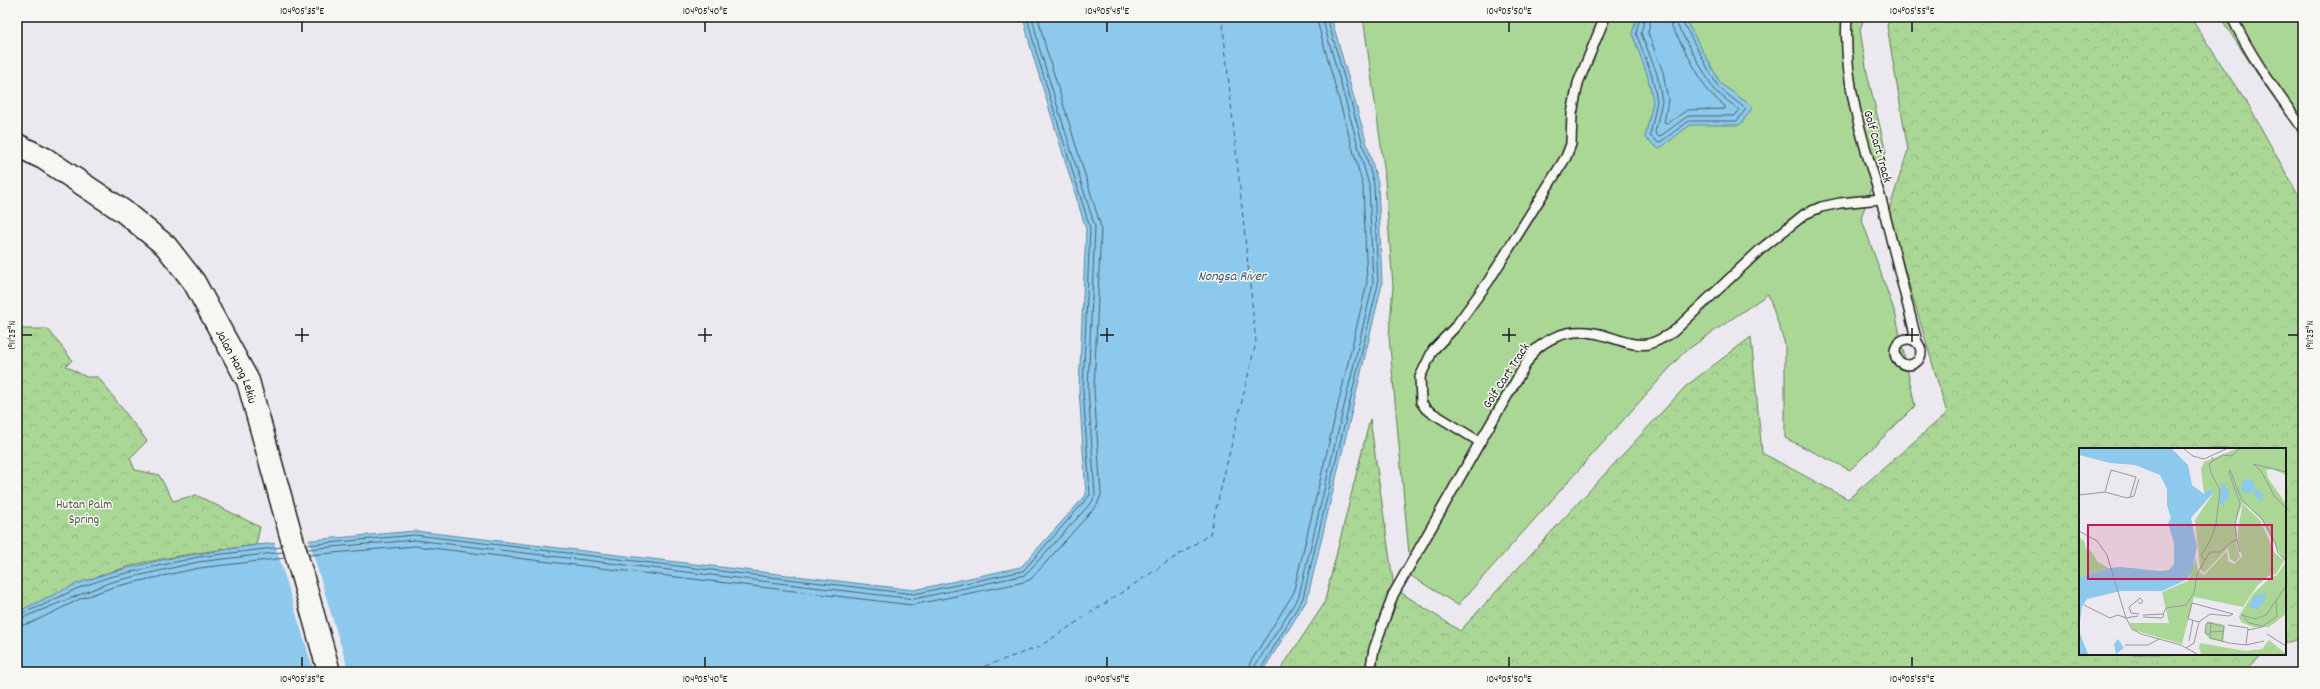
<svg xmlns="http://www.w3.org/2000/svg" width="2320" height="689" font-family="Dekko,sans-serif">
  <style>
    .grass { fill: #aad796; stroke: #637a59 }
    .forest { fill: url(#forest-crowns); stroke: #637a59 }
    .water { fill: #8cc9ec; stroke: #5f8499 }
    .pier { fill: #ebe9ef }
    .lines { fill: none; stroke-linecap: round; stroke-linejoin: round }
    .shore { stroke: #49616f; stroke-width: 1 }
    .ferry { stroke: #435965; stroke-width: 1; stroke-dasharray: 5 4; stroke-linecap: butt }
    .lane-casing { stroke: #1c1c1c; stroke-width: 12 }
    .highway-casing { stroke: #1c1c1c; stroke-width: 25 }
    .lane { stroke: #f6f6f2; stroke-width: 9 }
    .highway { stroke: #f6f6f2; stroke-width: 22 }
    .ticks { fill: none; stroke: #1c1c1c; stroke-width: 1.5 }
    .labels { text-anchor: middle; stroke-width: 3; stroke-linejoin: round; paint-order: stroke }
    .street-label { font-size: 13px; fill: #1c1c1c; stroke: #f6f6f2 }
    .park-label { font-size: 13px; fill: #4e5d47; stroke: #f6f6f2 }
    .water-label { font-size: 14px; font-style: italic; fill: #435965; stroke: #f6f6f2 }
    .inset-river { fill: none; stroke: #8cc9ec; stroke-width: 2 }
    .inset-road { fill: none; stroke: #98979b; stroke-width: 1 }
    .view { fill: #c2185b; fill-opacity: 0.15; stroke: #c2185b; stroke-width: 2 }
    .inset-edge { fill: none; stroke: #1c1c1c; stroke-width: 2 }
    .neatline { fill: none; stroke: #1c1c1c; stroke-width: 1.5 }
    .ticks-label { font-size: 10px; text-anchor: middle; fill: #1c1c1c }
  </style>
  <defs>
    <pattern id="forest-crowns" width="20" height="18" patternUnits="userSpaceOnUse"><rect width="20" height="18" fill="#aad796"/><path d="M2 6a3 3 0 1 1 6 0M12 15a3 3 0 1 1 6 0" fill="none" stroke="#92b881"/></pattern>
  </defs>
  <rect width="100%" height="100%" fill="#ebe9ef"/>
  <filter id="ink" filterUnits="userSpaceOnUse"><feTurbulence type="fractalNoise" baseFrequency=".025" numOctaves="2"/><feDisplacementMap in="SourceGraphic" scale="8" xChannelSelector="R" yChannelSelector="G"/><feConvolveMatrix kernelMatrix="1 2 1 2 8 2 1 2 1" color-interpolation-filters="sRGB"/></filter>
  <g filter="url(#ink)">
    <g class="grass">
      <polygon points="1363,17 1864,17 1860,30 1867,73 1886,152 1861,217 1896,316 1915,406 1850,470 1785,438 1785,344 1768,294 1684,352 1458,605 1411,576 1389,336 1393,286 1384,167"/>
      <polygon points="2220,17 2303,17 2303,134 2264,84"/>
    </g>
    <g class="forest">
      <polygon points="1890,17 2190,17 2250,108 2303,204 2303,638 2285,643 2285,449 2080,449 2080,654 2263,654 2244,672 1279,672 1324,604 1370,419 1394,588 1460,631 1686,386 1751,337 1762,453 1848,499 1947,413 1888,213 1908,150 1887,26"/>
      <path d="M17 329H48L72 360 66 366 86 377H98L147 441 130 458 135 470 159 475 173 501 196 495 260 527 256 545C206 552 155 557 107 573 76 584 48 600 17 612Z"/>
    </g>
    <g class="water">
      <polygon points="1023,17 1331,17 1378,183 1382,284 1307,600 1262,672 17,672 17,612 74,585 108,573 166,559 256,545 415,531 914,590 1021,567 1086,495 1079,389 1086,229 1031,49"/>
      <polygon points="1637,17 1684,17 1721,84 1753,107 1740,125 1690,125 1659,149 1645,138 1653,102 1648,77 1632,33"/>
    </g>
    <polygon class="pier" points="308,538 349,672 314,672 274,541"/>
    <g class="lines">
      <g class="shore">
        <polyline points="1640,17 1636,33 1652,76 1657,101 1650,136 1659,143 1689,121 1737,121 1746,109 1718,87 1680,17"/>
        <polyline points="1645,17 1641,33 1657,74 1662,101 1655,133 1659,137 1688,116 1735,116 1739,110 1714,90 1676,23 1675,17"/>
        <polyline points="1651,17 1648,33 1663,72 1668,100 1664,123 1667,124 1687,110 1725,109 1725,106 1708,92 1671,25 1669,17"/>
        <polyline points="306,545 415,535 914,594 1023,571 1090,495 1083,389 1090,228 1035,48 1027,17"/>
        <polyline points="307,549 415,540 914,599 1025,575 1092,502 1095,495 1088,389 1095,227 1039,47 1032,17"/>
        <polyline points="309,555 415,546 912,605 1024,582 1031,579 1097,505 1101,495 1094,389 1101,227 1045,45 1038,17"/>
        <polyline points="17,615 41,606 76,589 109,577 198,557 282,547"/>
        <polyline points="17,620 111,582 198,562 283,552"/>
        <polyline points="17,626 31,623 80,599 113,587 199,568 285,558"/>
        <polyline points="1248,672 1250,663 1293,594 1367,283 1363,186 1316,17"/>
        <polyline points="1254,672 1255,666 1299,596 1373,284 1369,185 1322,17"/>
        <polyline points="1259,672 1303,598 1378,284 1374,184 1327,17"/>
      </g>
      <polyline class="ferry" points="968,672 1039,647 1210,534 1256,342 1222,17"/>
      <g class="lane-casing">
        <g id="lane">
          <path d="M1605 17 1578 83 1572 114 1571 144 1566 157 1488 282 1456 326 1433 350 1420 377 1421 402 1426 409 1480 442 1533 352C1550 336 1571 329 1594 333 1613 336 1629 347 1648 344 1657 342 1665 337 1673 332L1761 249 1805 214 1821 207 1840 203 1881 199C1862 140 1843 80 1847 17"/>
          <path d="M2232 17C2251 58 2277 92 2303 129"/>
          <polyline points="1881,199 1917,342"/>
          <circle cx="1908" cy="352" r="13"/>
          <polyline points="1370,672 1374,649 1393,595 1480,442"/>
        </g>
      </g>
      <g class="highway-casing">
        <g id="highway">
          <path id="s1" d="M17 145 45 159 123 211 166 246 194 282 248 381 329 672"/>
        </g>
      </g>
      <use href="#lane" class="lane"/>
      <use href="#highway" class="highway"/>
    </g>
  </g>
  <path class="ticks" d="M302 22V32M705 22V32M1107 22V32M1509 22V32M1912 22V32M302 328V342M705 328V342M1107 328V342M1509 328V342M1912 328V342M22 335H32M295 335H309M698 335H712M1100 335H1114M1502 335H1516M1905 335H1919M2288 335H2298M302 657V667M705 657V667M1107 657V667M1509 657V667M1912 657V667"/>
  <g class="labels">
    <g class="street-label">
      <text transform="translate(1879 146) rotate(74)" y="5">Golf Cart Track</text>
      <text dy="5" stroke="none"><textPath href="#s1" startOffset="321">Jalan Hang Lekiu</textPath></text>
      <text transform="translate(1505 375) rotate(-57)" y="5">Golf Cart Track</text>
    </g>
    <g class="park-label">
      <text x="84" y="508">Hutan Palm<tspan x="84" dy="15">Spring</tspan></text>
    </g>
    <g class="water-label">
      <text x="1232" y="280">Nongsa River</text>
    </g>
  </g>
  <g transform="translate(2079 448)">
    <rect width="207" height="207" fill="#ebe9ef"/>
    <path d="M157 1H207V27L193 21 187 22 189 30 207 56V166L190 179H174L162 174 160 168 174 146 191 130 198 127 206 115 182 71 174 63 164 55 157 71V94L161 109 156 114 151 111 149 100 125 125 121 122 116 72 135 44 129 41 125 46 122 21 125 14Z" fill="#aad796"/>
    <path d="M164 56 181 72 196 105 205 113 197 126 189 128 178 138 164 159 115 149 103 196 54 182 51 175H90L83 144 109 133 117 110 119 123 125 127 148 103 149 113 155 116 163 109 159 93V79ZM0 89 5 93 7 100 12 103 19 114 29 120 0 130ZM190 192 207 206H122L120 200 121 195 166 203 183 201Z" fill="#aad796"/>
    <path d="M128 173 146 177 144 194 131 191 126 186Z" fill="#aad796"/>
    <path d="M0 1H93L109 17 113 37 125 46 129 41 135 44 112 70 118 99 113 124 107 132 83 143H42L8 151 3 159 0 180V130L29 120 42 119 81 123 90 122 95 116V95L89 75 92 70 88 57V41L81 27 56 17 31 15 0 7ZM162 38a7 7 0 1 1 14 0a7 7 0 1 1-14 0ZM142 35 146 36 151 46 144 58 141 55ZM176 41 184 45V54L174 47ZM186 145V152L179 161 170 160 175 148ZM0 183 9 206H0ZM39 191 45 200 37 206 35 196Z" fill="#8cc9ec"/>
    <path class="inset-river" d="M72 139 105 119 108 104 102 42 94 23 77 1"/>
    <path class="inset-road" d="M105 1 114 8 125 11 147 1M133 9 134 13 144 7 152 8 161 1M134 13 130 16 132 25 141 42 137 76 133 89 122 108 126 112 131 104H141L152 94 158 92 156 77 161 55 150 25 151 22 163 52 183 71 196 94 199 105 207 113M207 24 174 16 182 23 196 49 207 60M26 44 32 22 57 29 51 49M0 47 26 44 48 50 55 48 60 31M0 83 18 93 28 107 47 170 53 181 62 186 102 197 118 206M158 92 161 104M59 153 61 156 64 153 61 150 50 159 52 165 60 166M5 157 31 170 39 167 47 170 59 168M84 166 87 160 107 157 115 145 118 126 126 112M64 169 83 170 85 168 84 166 64 167M149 177 169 180 167 197 185 193M184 178 170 175 163 167 176 171 187 167 207 138M169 182 183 179 198 168 197 153M131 184 145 183M130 186 126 185 127 176 132 175M188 186 207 198M110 193 114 172M143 193 145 179 132 175 131 190 139 192 150 195 167 197M46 197H69L80 191M107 200 115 195 120 174 131 166 150 168 154 166 113 155 109 171 120 174"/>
    <path class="view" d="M9 77H193V131H9Z"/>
    <rect width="207" height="207" class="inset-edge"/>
  </g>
  <rect width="2320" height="689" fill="none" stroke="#f6f6f2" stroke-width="44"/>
  <rect x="22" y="22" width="2276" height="645" class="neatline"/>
  <g class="ticks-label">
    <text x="302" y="14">104°05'35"E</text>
    <text x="705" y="14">104°05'40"E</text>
    <text x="1107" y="14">104°05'45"E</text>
    <text x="1509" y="14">104°05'50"E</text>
    <text x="1912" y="14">104°05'55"E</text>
    <text transform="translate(11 335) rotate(-90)" y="4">1°11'25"N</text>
    <text transform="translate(2309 335) rotate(-90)" y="4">1°11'25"N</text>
    <text x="302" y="682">104°05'35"E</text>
    <text x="705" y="682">104°05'40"E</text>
    <text x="1107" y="682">104°05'45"E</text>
    <text x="1509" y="682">104°05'50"E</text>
    <text x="1912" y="682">104°05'55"E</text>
  </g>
</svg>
